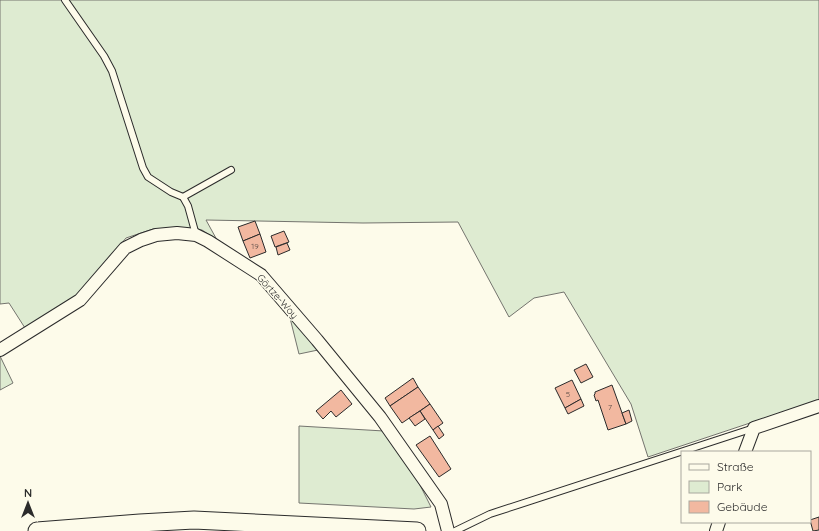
<svg xmlns="http://www.w3.org/2000/svg" width="819" height="531" font-family="Quicksand,sans-serif">
  <style>
    .green { fill: #deebd1; stroke: #74746e }
    .building { fill: #f2b8a0; stroke: #2b2b2b }
    .lines { fill: none; stroke-linecap: round; stroke-linejoin: round }
    .lane-casing { stroke: #2b2b2b; stroke-width: 8 }
    .street-casing { stroke: #2b2b2b; stroke-width: 14 }
    .secondary-casing { stroke: #2b2b2b; stroke-width: 19 }
    .lane { stroke: #fdfbea; stroke-width: 6 }
    .street { stroke: #fdfbea; stroke-width: 12 }
    .secondary { stroke: #fdfbea; stroke-width: 17 }
    .labels { text-anchor: middle; stroke-width: 3; stroke-linejoin: round; paint-order: stroke }
    .number-label { font-size: 8px; fill: #5d4e48 }
    .street-label { font-size: 10px; fill: #2b2b2b; stroke: #fdfbea }
  </style>
  <rect width="100%" height="100%" fill="#fdfbea"/>
  <g class="green">
    <polygon points="0,0 819,0 819,400 648,457 631,404 564,292 534,298 509,317 458,222 363,223 206,220 217,240 202,230 186,228 153,229 126,238 77,296 25,328 9,303 0,304"/>
    <polygon points="290,318 318,350 299,354"/>
    <polygon points="0,356 13,383 0,390"/>
    <polygon points="299,426 384,431 417,479 431,507 414,509 299,503"/>
  </g>
  <g class="building">
    <polygon points="255,221 260,234 243,241 238,227"/>
    <polygon points="284,231 289,242 275,247 271,236"/>
    <polygon points="260,234 266,252 250,258 243,241"/>
    <polygon points="287,243 290,250 278,255 276,247"/>
    <polygon points="586,364 593,377 581,383 574,370"/>
    <polygon points="413,378 418,387 390,406 385,398"/>
    <polygon points="572,380 581,399 565,408 555,388"/>
    <polygon points="612,385 626,424 608,430 598,400 596,401 594,395 595,394 595,392"/>
    <polygon points="418,387 430,404 402,423 390,406"/>
    <polygon points="341,390 352,404 336,417 331,411 323,419 316,411"/>
    <polygon points="581,399 584,406 568,414 565,408"/>
    <polygon points="430,404 443,423 433,430 420,411"/>
    <polygon points="629,410 632,421 626,424 622,413"/>
    <polygon points="420,411 425,419 415,426 409,418"/>
    <polygon points="438,426 444,435 439,439 433,430"/>
    <polygon points="430,436 451,469 439,477 416,445"/>
    <polygon points="819,517 819,530 813,531 810,520"/>
  </g>
  <g class="lines">
    <g class="lane-casing">
      <g id="lane">
        <polyline points="65,0 104,56 112,71 143,168 148,177 171,192 183,197 188,206 196,235"/>
        <polyline points="183,197 231,170"/>
        <polyline points="455,531 490,514 754,428"/>
      </g>
    </g>
    <g class="street-casing">
      <g id="street">
        <polyline points="0,350 80,300 125,248 141,240 156,235 177,233 196,235 208,241 261,275 317,340 380,417 441,504 448,531"/>
        <polyline points="745,452 754,428 819,406"/>
        <polyline points="716,531 719,522"/>
      </g>
    </g>
    <g class="secondary-casing">
      <polyline id="secondary" points="37,531 140,523 194,520 417,531"/>
    </g>
    <use href="#lane" class="lane"/>
    <use href="#street" class="street"/>
    <use href="#secondary" class="secondary"/>
  </g>
  <g class="labels">
    <g class="number-label">
      <text x="255" y="249">19</text>
      <text x="568" y="397">5</text>
      <text x="610" y="410">7</text>
    </g>
    <g class="street-label">
      <text transform="translate(278 296) rotate(48)" y="4">Görtze-Woy</text>
    </g>
  </g>
  <rect x="681" y="451" width="130" height="72" fill="#fdfbea" stroke="#a9a89e"/>
  <rect x="689" y="464" width="20" height="6" fill="#fdfbea" stroke="#a9a89e"/>
  <text x="717" y="471" font-size="12" fill="#2b2b2b">Straße</text>
  <rect x="689" y="481" width="20" height="12" fill="#deebd1" stroke="#a9a89e"/>
  <text x="717" y="491" font-size="12" fill="#2b2b2b">Park</text>
  <rect x="689" y="501" width="20" height="12" fill="#f2b8a0" stroke="#a9a89e"/>
  <text x="717" y="511" font-size="12" fill="#2b2b2b">Gebäude</text>
  <g transform="translate(28 503)" stroke="#fdfbea" stroke-width="3" paint-order="stroke">
  <path d="M0-3L7 15L0 10L-7 15Z" fill="#2b2b2b"/>
  <text y="-6" font-size="11" font-weight="bold" text-anchor="middle" fill="#2b2b2b">N</text>
  </g>
</svg>
